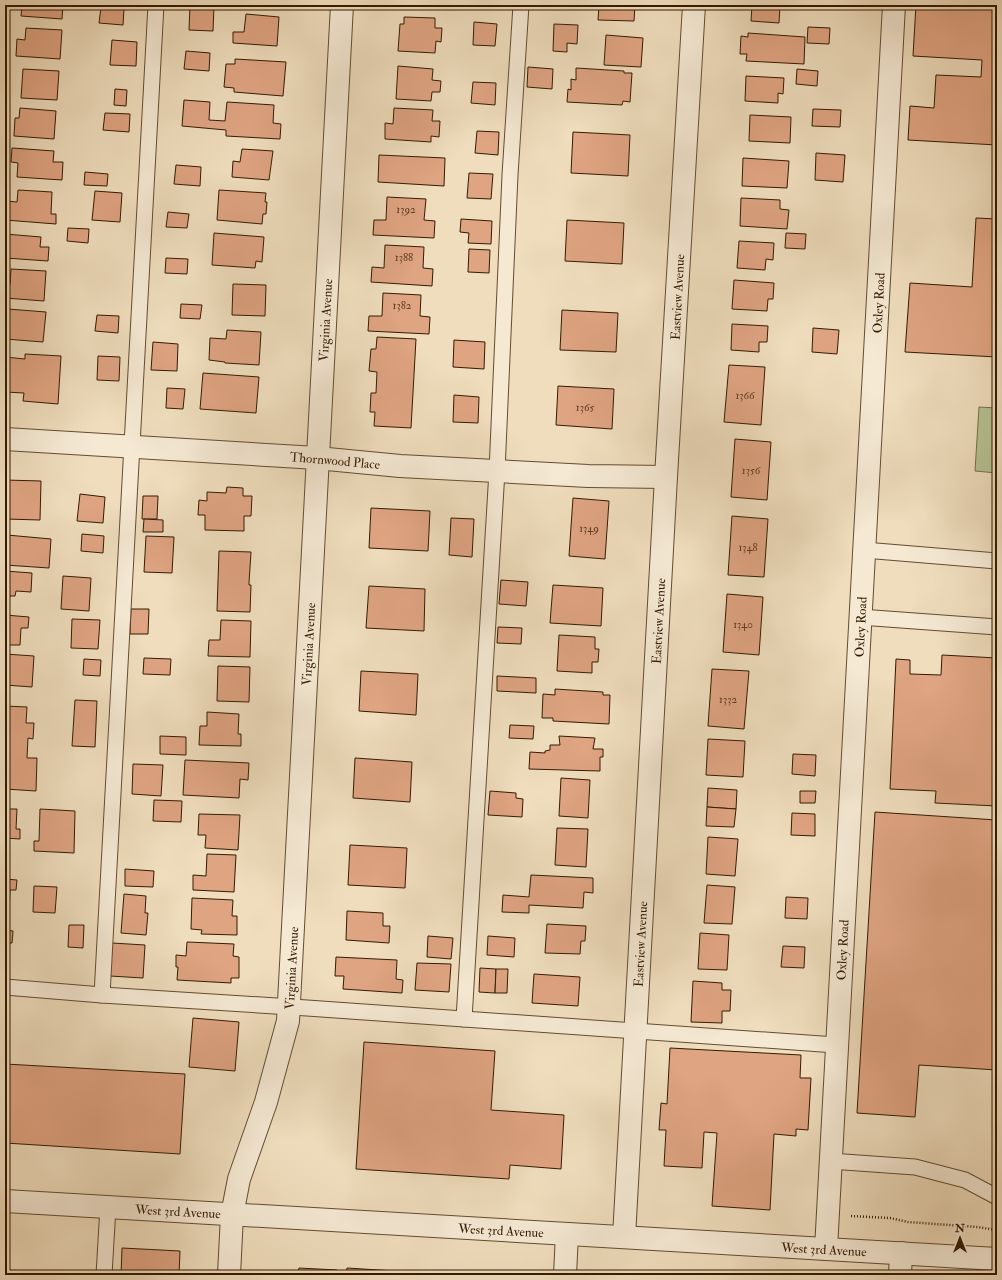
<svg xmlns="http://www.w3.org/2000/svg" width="1002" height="1280" font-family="'IM FELL Double Pica',serif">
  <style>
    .green { fill: #b6c293; stroke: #756e4a }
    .building { fill: #dfa482; stroke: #341b01 }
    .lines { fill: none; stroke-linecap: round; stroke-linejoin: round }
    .service-casing { stroke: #634c30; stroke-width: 17 }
    .minor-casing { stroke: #634c30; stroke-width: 24 }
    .tertiary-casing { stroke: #634c30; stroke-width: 24 }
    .path { stroke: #341b01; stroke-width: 2.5; stroke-dasharray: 1 2; stroke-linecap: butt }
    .service { stroke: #f5e9d4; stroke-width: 15 }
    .minor { stroke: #f5e9d4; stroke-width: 22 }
    .tertiary { stroke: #f5e9d4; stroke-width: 22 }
    .labels { text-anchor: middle; stroke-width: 3; stroke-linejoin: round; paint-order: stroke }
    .number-label { font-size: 11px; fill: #5f3d21 }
    .street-label { font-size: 13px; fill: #341b01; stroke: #f5e9d4 }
  </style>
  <rect width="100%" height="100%" fill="#efddbd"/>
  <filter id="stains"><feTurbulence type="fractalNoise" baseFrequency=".005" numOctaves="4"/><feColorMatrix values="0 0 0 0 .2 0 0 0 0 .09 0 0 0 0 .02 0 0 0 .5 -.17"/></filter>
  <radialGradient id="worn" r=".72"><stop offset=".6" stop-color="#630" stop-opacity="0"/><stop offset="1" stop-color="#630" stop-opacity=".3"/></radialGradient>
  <polygon class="green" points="979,407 997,408 997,473 975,471"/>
  <g class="building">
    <polygon points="22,5 63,5 62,19 21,16"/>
    <polygon points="190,5 214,6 213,31 189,30"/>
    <polygon points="589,5 635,5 634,21 598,20 599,6"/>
    <polygon points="752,5 780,5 779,23 751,21"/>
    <polygon points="801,5 827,5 827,8 801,6"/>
    <polygon points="916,5 997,5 997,145 908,140 910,106 934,108 936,75 981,77 982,60 913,56"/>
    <polygon points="101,7 124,9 123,25 99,23"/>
    <polygon points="246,14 279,17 277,46 233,43 233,32 244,32"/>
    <polygon points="404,17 435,18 435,28 442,28 441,42 436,41 435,53 398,51 400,24 404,24"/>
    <polygon points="474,22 497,24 495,46 473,45"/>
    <polygon points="554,24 578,25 577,44 567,43 567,52 553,51"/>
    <polygon points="808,27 830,28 829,44 807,43"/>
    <polygon points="26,28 62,30 60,59 16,56 17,39 25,40"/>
    <polygon points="748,33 805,37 804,64 746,61 747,54 740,54 741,36 748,37"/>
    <polygon points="606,35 643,38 641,67 604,65"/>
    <polygon points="112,40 137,42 136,66 110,65"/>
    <polygon points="186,51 210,53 209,71 184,69"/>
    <polygon points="235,59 286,62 283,96 234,92 234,88 224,87 226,64 235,64"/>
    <polygon points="398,66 433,69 432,80 441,81 440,92 432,92 431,101 396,99"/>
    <polygon points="528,67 553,69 552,89 527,87"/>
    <polygon points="576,68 624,71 624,73 632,73 630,102 623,101 622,105 567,102 568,89 571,90 571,79 576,80"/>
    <polygon points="23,69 59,71 57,100 21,98"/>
    <polygon points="797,69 818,71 817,86 796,84"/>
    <polygon points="746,76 784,78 783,94 778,93 778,103 745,101"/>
    <polygon points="473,82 496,83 495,105 471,103"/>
    <polygon points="115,89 127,90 126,106 114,105"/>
    <polygon points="184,100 210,102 209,120 225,121 227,102 274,105 273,123 281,124 280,139 226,136 226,130 182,126"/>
    <polygon points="20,108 56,111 54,139 14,136 15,118 19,118"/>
    <polygon points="394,108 433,110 432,121 440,121 439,137 431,136 431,142 385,139 385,123 393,124"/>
    <polygon points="813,109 841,110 840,127 812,126"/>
    <polygon points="105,113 130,114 129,132 103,130"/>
    <polygon points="750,115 791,117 790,143 749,141"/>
    <polygon points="477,131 499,132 498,155 475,153"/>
    <polygon points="573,132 630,135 628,176 571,173"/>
    <polygon points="12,148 54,151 53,162 63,162 62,180 17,177 18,163 11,162"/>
    <polygon points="242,149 273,151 269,180 232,177 233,161 240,162"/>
    <polygon points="816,153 845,155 843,182 815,180"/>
    <polygon points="379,155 445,158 444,186 378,182"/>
    <polygon points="743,158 789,161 787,188 742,186"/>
    <polygon points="176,165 201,167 200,186 174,184"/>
    <polygon points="85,172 108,174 107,186 84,185"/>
    <polygon points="469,173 493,174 491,199 467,198"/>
    <polygon points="18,190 52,192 51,214 56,214 56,224 5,220 7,201 17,202"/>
    <polygon points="219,190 266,193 265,202 267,202 266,214 263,214 262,224 217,220"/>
    <polygon points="95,191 122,193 120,222 92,220"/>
    <polygon points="387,197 426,199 424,220 435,221 434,238 373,235 374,220 386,220"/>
    <polygon points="741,198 780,200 780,209 789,210 787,229 740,226"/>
    <polygon points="168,212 189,214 187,228 166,227"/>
    <polygon points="976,218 997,219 997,357 905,352 910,283 972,287"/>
    <polygon points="461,219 492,221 491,244 468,243 469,233 460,232"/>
    <polygon points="567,220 624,223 622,264 565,261"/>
    <polygon points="68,228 89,229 88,243 67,241"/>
    <polygon points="214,233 264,237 262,262 256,261 255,268 212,265"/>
    <polygon points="786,233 806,234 805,249 785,248"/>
    <polygon points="5,234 41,237 40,247 49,247 48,261 5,258"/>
    <polygon points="739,241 774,243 773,260 766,259 765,270 737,268"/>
    <polygon points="385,245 424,247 423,268 433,269 432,286 371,282 372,267 384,268"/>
    <polygon points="469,249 490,250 489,273 468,272"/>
    <polygon points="166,258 188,259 187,274 165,273"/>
    <polygon points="11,269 46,271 44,301 5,298 6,285 10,285"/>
    <polygon points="734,280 774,283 773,299 768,299 767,311 732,309"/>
    <polygon points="233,284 266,285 265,316 232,315"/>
    <polygon points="383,293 421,295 420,316 430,317 429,334 368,331 369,316 382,316"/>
    <polygon points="181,304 202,305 200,319 180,318"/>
    <polygon points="8,309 46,312 43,342 5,339 5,323 8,323"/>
    <polygon points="562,310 618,313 616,352 560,350"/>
    <polygon points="97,315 119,316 118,333 95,331"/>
    <polygon points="732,324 768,326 767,342 759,342 759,352 731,350"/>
    <polygon points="813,328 839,330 837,354 812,352"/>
    <polygon points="227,330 261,332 259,365 225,363 225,362 209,360 210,338 226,339"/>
    <polygon points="377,337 416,339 411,428 374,426 375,412 370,412 371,393 376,393 377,372 369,371 371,349 376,349"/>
    <polygon points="454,340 485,342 484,369 453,367"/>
    <polygon points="153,342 178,344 177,371 151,370"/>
    <polygon points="25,354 61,356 58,404 23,401 24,393 5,392 5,357 25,359"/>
    <polygon points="98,356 120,357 119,381 97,380"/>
    <polygon points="729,365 765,367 761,425 724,422"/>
    <polygon points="203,373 259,377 256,413 200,409"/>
    <polygon points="558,386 614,389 612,429 556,425"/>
    <polygon points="167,388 185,389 183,409 166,408"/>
    <polygon points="454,395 479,397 478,423 453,422"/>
    <polygon points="735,439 771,442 767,500 731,497"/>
    <polygon points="5,480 41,481 40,520 5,519"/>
    <polygon points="227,487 243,488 243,496 252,496 251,516 244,516 244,531 205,530 205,515 198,515 199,500 207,501 207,492 226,493"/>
    <polygon points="80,494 105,497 103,523 77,521"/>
    <polygon points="143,496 158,496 157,519 142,519"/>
    <polygon points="573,498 609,501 605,559 569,556"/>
    <polygon points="371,508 430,511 428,551 369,548"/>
    <polygon points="732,516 768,519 764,577 728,575"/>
    <polygon points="451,518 474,519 472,557 449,555"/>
    <polygon points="144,519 163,520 163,532 143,532"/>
    <polygon points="5,530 7,530 7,535 51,539 49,568 5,565"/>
    <polygon points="82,534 104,536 103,553 81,551"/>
    <polygon points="146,536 174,537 172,573 144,572"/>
    <polygon points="219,551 251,552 249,583 249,585 251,585 250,612 217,611"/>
    <polygon points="5,571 32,573 31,592 16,591 15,596 5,596"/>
    <polygon points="63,576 91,578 89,611 61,609"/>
    <polygon points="501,580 528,582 526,606 499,604"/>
    <polygon points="553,585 603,588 601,626 550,623"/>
    <polygon points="369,586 425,589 424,631 366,628"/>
    <polygon points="727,594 763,597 759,655 723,652"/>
    <polygon points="131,609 149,609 148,634 130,634"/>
    <polygon points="5,615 29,617 28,628 21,628 20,645 5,645"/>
    <polygon points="72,619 100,620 98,649 71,648"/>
    <polygon points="221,620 251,621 250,657 208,656 209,640 220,640"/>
    <polygon points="498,627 522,628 521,644 497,643"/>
    <polygon points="559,635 595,637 595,649 599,649 598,662 592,662 592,673 557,671"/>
    <polygon points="5,654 34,656 32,687 5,685"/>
    <polygon points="942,655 997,658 997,806 935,803 936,791 890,789 896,659 910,660 910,674 941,675"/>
    <polygon points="144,658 171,659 170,675 143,674"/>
    <polygon points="84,659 101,660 100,676 83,675"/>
    <polygon points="218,666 250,667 249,702 217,701"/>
    <polygon points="712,669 749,671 744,729 708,726"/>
    <polygon points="361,671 418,674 416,715 359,711"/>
    <polygon points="497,676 536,678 536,693 497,691"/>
    <polygon points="555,689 603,692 603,695 610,695 609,724 553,721 553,718 542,718 543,694 555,695"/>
    <polygon points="75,700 97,701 95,747 72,746"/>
    <polygon points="5,706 27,707 26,723 34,723 33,739 28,738 27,758 37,758 36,791 5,789"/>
    <polygon points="207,712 239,714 238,734 241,734 241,746 199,745 200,726 207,726"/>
    <polygon points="510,725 534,726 533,739 509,738"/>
    <polygon points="160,736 186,737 186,755 160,754"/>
    <polygon points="559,736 595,738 593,749 603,749 603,757 600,757 600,771 529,769 530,752 545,753 545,751 550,750 550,745 560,745"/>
    <polygon points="708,739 745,741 743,777 706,775"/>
    <polygon points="793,754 816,755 815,776 792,774"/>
    <polygon points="355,758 412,762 410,802 353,798"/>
    <polygon points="185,760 249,763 248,780 240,779 239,798 183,795"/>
    <polygon points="133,764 163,765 161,796 132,794"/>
    <polygon points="561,778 590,780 588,818 559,816"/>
    <polygon points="708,788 737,790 736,809 707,807"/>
    <polygon points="490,791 516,793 516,798 523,799 522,817 488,815"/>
    <polygon points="800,791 816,791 815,803 800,803"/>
    <polygon points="154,800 182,801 181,822 153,821"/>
    <polygon points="707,807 736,809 734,827 706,826"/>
    <polygon points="5,809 17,809 16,829 20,829 20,839 5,838"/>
    <polygon points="40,809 75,811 74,853 34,851 34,841 39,841"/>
    <polygon points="875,812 997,820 997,1070 919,1065 915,1117 857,1113"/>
    <polygon points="792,813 815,814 815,836 791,835"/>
    <polygon points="199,814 240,815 238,850 205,848 206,835 198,835"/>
    <polygon points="557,828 588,829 586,867 555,865"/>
    <polygon points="708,837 738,839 735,876 706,874"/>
    <polygon points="350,845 407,848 405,888 348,885"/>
    <polygon points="207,854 236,855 234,892 193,890 193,875 206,876"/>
    <polygon points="125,869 154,871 153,887 125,886"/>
    <polygon points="531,875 593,878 593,893 584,892 583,908 529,905 529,913 502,912 503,895 529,897"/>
    <polygon points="5,879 17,880 16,890 10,890 9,913 5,913"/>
    <polygon points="707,885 735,887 732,924 704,923"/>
    <polygon points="34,886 57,887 55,913 33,912"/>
    <polygon points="124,894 146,896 145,913 148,913 146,935 121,933"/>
    <polygon points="786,897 808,898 807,919 785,918"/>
    <polygon points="192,898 233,900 232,916 237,916 237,935 201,934 202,930 191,929"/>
    <polygon points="347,911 383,913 383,926 390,926 389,943 346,940"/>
    <polygon points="547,924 586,926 585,941 581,941 580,954 545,953"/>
    <polygon points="69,925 84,925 83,948 68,947"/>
    <polygon points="5,930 13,931 12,943 5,943"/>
    <polygon points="700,933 729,935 727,970 698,969"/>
    <polygon points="428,936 453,938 451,959 427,957"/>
    <polygon points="488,936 515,938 514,957 487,955"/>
    <polygon points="187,942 234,944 233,956 239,957 239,978 231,978 231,983 177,980 178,967 176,967 176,955 186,956"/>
    <polygon points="112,943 145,945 143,978 110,976"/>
    <polygon points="783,946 805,947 804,968 781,967"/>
    <polygon points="336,957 397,960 396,979 403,980 402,993 343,989 344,976 335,976"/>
    <polygon points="417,963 451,964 449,992 415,990"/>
    <polygon points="480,968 496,969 495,993 479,992"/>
    <polygon points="496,969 508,969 507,993 495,993"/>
    <polygon points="534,974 580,977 578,1006 532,1003"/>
    <polygon points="693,981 722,983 722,990 731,990 730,1011 722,1011 722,1023 691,1022"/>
    <polygon points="193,1018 239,1022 235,1071 189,1067"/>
    <polygon points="364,1042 495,1051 491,1110 564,1115 561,1169 510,1165 509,1179 356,1169"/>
    <polygon points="670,1048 801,1055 800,1078 811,1078 808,1130 796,1129 796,1136 774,1134 770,1210 712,1206 717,1133 704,1132 702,1168 664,1166 666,1130 659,1130 661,1103 667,1104"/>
    <polygon points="5,1064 185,1074 180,1154 5,1143"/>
    <polygon points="122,1248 180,1251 179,1275 121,1275"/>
    <polygon points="299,1268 337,1270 337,1275 258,1275 258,1271 298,1273"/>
    <polygon points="347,1268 411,1272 411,1275 346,1275"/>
    <polygon points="5,1270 46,1272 45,1275 5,1275"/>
  </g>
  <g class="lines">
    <g class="service-casing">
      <g id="service">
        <polyline points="864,550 997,561"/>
        <polyline points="860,617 997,627"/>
        <polyline points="5,987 102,995 307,1008 836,1045"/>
        <polyline points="102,995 156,5"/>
        <polyline points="464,1019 497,471 510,175 521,5"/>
        <polyline points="830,1161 915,1167 965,1180 997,1197"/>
        <polyline points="104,1275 108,1207"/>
      </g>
    </g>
    <g class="minor-casing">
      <g id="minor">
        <polyline points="5,439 317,458 400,466 588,476 666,477"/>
        <polyline points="826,1249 894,5"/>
        <polyline points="229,1275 232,1215 239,1179 266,1102 288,1021 342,5"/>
        <polyline points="565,1275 567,1234"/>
        <polyline points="900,1275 901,1253"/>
      </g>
    </g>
    <g class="tertiary-casing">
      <g id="tertiary">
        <polyline points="5,1201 997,1259"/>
        <polyline points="624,1237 666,477 694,5"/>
      </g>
    </g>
    <polyline class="path" points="851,1216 890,1218 908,1222 977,1227 997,1230"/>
    <use href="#service" class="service"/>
    <use href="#minor" class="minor"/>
    <use href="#tertiary" class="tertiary"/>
  </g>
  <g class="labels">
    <g class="number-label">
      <text x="406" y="213">1392</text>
      <text x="404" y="261">1388</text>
      <text x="402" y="309">1382</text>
      <text x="745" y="399">1366</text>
      <text x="585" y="411">1365</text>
      <text x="751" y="474">1356</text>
      <text x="589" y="532">1349</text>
      <text x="748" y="551">1348</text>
      <text x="743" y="628">1340</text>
      <text x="728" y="703">1332</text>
    </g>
    <g class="street-label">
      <text transform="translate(677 297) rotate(-87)" y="5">Eastview Avenue</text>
      <text transform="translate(878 303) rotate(-87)" y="5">Oxley Road</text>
      <text transform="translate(325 320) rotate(-87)" y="5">Virginia Avenue</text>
      <text transform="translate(335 460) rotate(5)" y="5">Thornwood Place</text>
      <text transform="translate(658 621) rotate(-87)" y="5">Eastview Avenue</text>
      <text transform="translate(860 627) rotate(-87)" y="5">Oxley Road</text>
      <text transform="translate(308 644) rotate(-87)" y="5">Virginia Avenue</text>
      <text transform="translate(640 944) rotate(-87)" y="5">Eastview Avenue</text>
      <text transform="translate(842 950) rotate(-87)" y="5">Oxley Road</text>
      <text transform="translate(291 968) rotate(-87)" y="5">Virginia Avenue</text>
      <text transform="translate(178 1211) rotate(3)" y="5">West 3rd Avenue</text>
      <text transform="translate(501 1230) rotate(3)" y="5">West 3rd Avenue</text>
      <text transform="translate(824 1249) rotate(3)" y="5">West 3rd Avenue</text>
    </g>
  </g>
  <rect width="1002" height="1280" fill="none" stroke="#efddbd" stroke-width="20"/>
  <rect x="6" y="6" width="990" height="1268" fill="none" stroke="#341b01" stroke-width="2"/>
  <rect x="10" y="10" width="982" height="1260" fill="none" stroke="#341b01"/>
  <g transform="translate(960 1238)" stroke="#f5e9d4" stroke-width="3" paint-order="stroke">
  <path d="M0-3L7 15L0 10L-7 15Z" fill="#341b01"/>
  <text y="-6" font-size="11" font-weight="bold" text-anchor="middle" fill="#341b01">N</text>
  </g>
  <rect width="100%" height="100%" filter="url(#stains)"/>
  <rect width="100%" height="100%" fill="url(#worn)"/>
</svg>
